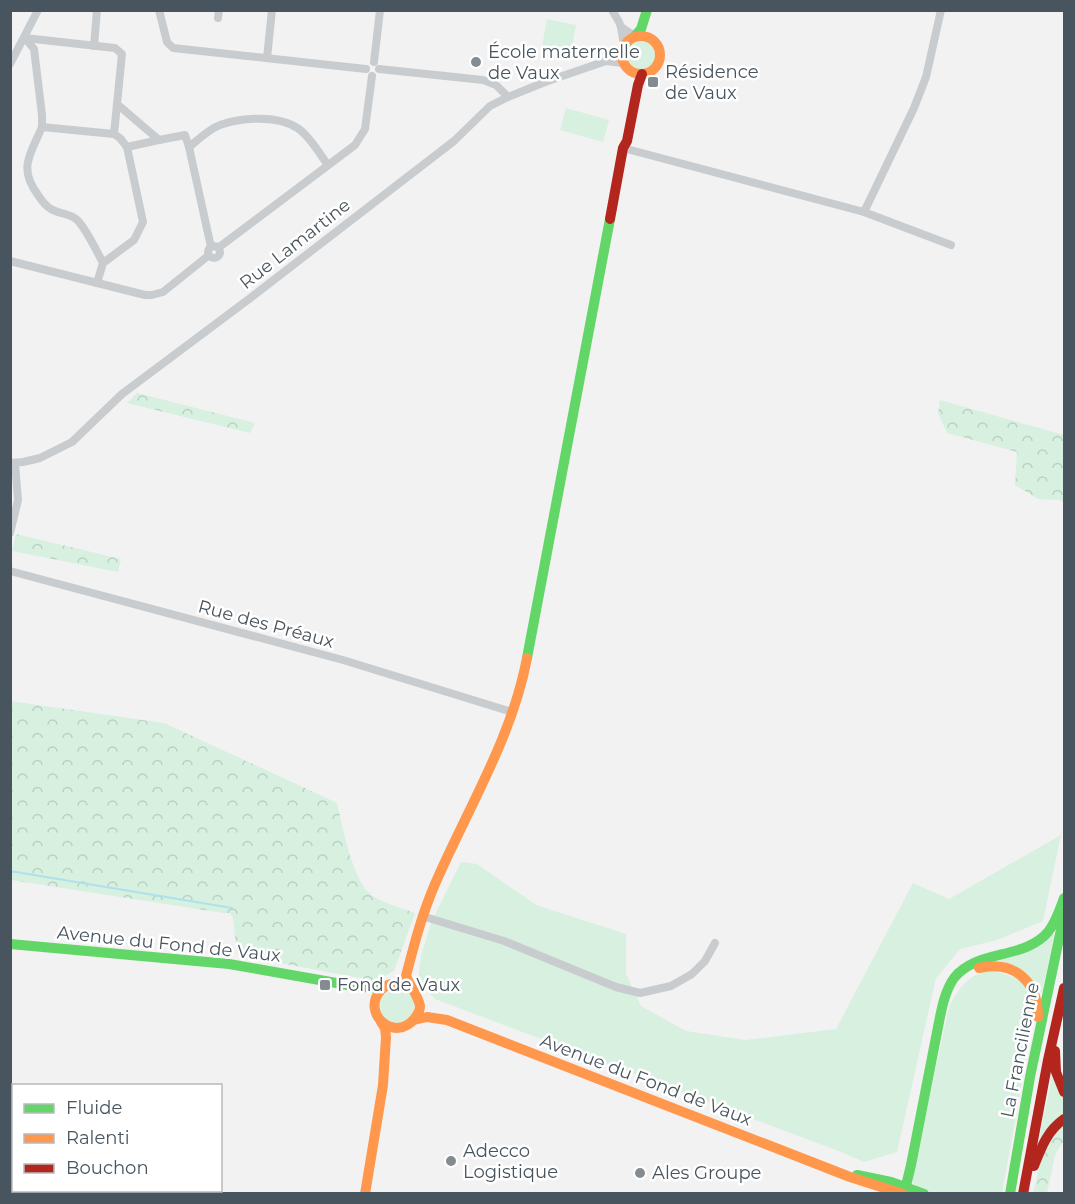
<svg xmlns="http://www.w3.org/2000/svg" width="1075" height="1204" font-family="Montserrat,sans-serif">
  <style>
    .green { fill: #d7f0e0 }
    .forest { fill: url(#forest-crowns) }
    .lines { fill: none; stroke-linecap: round; stroke-linejoin: round }
    .stream { stroke: #ade2ed; stroke-width: 2 }
    .street { stroke: #c9ccce; stroke-width: 8 }
    .fast { stroke: #63d668; stroke-width: 10 }
    .slow { stroke: #ff974d; stroke-width: 10 }
    .jam { stroke: #b3261e; stroke-width: 10 }
    .poi-dot { fill: #848c92; stroke: #fff; stroke-width: 2 }
    .labels { text-anchor: middle; stroke-width: 5; stroke-linejoin: round; paint-order: stroke }
    .poi-label { font-size: 18px; fill: #49555e; stroke: #fff; text-anchor: start }
    .street-label { font-size: 18px; fill: #49555e; stroke: #fff }
  </style>
  <defs>
    <pattern id="forest-crowns" width="20" height="18" patternUnits="userSpaceOnUse" patternTransform="scale(1.5)"><rect width="20" height="18" fill="#d7f0e0"/><path d="M2 6a3 3 0 1 1 6 0M12 15a3 3 0 1 1 6 0" fill="none" stroke="#bad0c3"/></pattern>
  </defs>
  <rect width="100%" height="100%" fill="#f2f2f2"/>
  <g class="green">
    <polygon points="547,19 576,25 571,52 542,47"/>
    <circle cx="641" cy="54" r="15"/>
    <polygon points="566,108 609,120 603,142 560,130"/>
    <polygon points="1061,835 1043,921 997,940 960,949 936,978 897,1152 864,1162 841,1152 435,999 418,980 421,956 431,923 461,862 477,864 536,905 626,934 626,974 641,1006 686,1031 745,1040 836,1029 913,883 949,899"/>
    <polygon points="1054,934 1042,993 997,959"/>
    <path d="M992 970 1022 980 1034 1006 1033 1021 1002 1193H930L917 1188 915 1186 913 1182V1174L949 1007C959 987 969 974 992 970Z"/>
    <circle cx="397" cy="1006" r="17"/>
    <polygon points="1052,1076 1064,1098 1064,1115 1039,1139"/>
  </g>
  <g class="forest">
    <polygon points="137,393 255,423 250,433 127,403"/>
    <polygon points="940,400 1064,435 1064,502 1059,500 1038,499 1015,485 1017,452 947,433 938,413"/>
    <polygon points="16,534 121,559 118,572 12,551"/>
    <path d="M10 701 164 723 337 803C343 828 351 873 368 892 378 902 402 908 415 913L394 971 376 981 237 955 233 918 230 913H223L11 880Z"/>
    <polygon points="1064,1123 1064,1140 1055,1155 1047,1193 1033,1194 1042,1154"/>
  </g>
  <g class="lines">
    <polyline class="stream" points="10,871 232,908"/>
    <g class="street">
      <polyline points="159,10 167,42 173,48 366,69"/>
      <polyline points="612,10 619,22 621,27"/>
      <polyline points="218,18 219,10"/>
      <polyline points="25,38 115,48 122,54 114,134"/>
      <polyline points="25,38 34,49 42,115 42,127"/>
      <polyline points="624,45 621,27 635,36"/>
      <polyline points="94,46 97,10"/>
      <polyline points="622,51 606,61 623,63"/>
      <polyline points="267,58 272,10"/>
      <polyline points="374,62 380,10"/>
      <polyline points="10,64 38,10"/>
      <polyline points="379,69 483,80 496,85 508,97"/>
      <polyline points="117,104 159,140 185,135 189,147"/>
      <polyline points="127,147 159,140"/>
      <polyline points="623,148 864,212 951,245"/>
      <polyline points="864,212 914,108 926,77 941,10"/>
      <circle cx="214" cy="252" r="6"/>
      <path d="M211 247 189 147C199 139 209 129 220 125 242 117 279 115 299 129 311 138 319 153 328 165"/>
      <polyline points="218,248 355,145 365,129 372,76"/>
      <polyline points="10,261 145,295 152,295 163,292 208,256"/>
      <path d="M97 283 103 263 134 240 143 222 127 147 120 138 114 134 42 127C30 155 18 168 38 195 42 201 45 206 51 209 59 214 69 213 76 219 85 226 97 252 103 263"/>
      <polyline points="10,463 23,462 40,458 72,442 122,394 249,299 454,141 490,106 508,97 545,82 606,61"/>
      <polyline points="10,533 18,500 15,464"/>
      <polyline points="10,571 343,660 512,712"/>
      <polyline points="422,916 504,941 616,987 640,993 671,986 692,974 705,961 715,943"/>
      <polyline points="187,1194 188,1190"/>
    </g>
    <g class="fast">
      <polyline points="635,36 641,29 647,10"/>
      <polyline points="527,658 610,219"/>
      <polyline points="10,944 229,964 359,987 383,988"/>
      <polyline points="857,1175 891,1182 924,1194"/>
      <path d="M904 1194 911 1165 939 1022C942 1007 945 991 954 978 977 949 1024 960 1048 932 1056 922 1060 909 1064 898"/>
      <polyline points="1010,1194 1030,1077 1064,915"/>
    </g>
    <g class="slow">
      <circle cx="641" cy="55" r="19"/>
      <path d="M979 968C1015 960 1038 982 1038 1017"/>
      <path d="M411 988C401 984 390 980 381 990 360 1013 395 1044 415 1018 418 1014 420 1011 420 1006 418 995 410 986 406 976 414 945 422 914 435 884 467 810 512 738 527 658"/>
      <polyline points="414,1020 427,1017 447,1020 850,1177 903,1194"/>
      <polyline points="365,1194 383,1085 386,1037 385,1028 381,1022"/>
    </g>
    <g class="jam">
      <polyline points="610,219 623,148 627,141 638,85 642,74"/>
      <polyline points="1055,1051 1056,1072 1064,1092"/>
      <path d="M1034 1166C1041 1148 1047 1131 1064 1119"/>
      <polyline points="1023,1194 1048,1060 1064,988"/>
    </g>
  </g>
  <g class="poi-dot">
    <circle cx="476" cy="62" r="6"/>
    <rect x="647" y="76" width="12" height="12" rx="3"/>
    <rect x="319" y="979" width="12" height="12" rx="3"/>
    <circle cx="451" cy="1161" r="6"/>
    <circle cx="640" cy="1173" r="6"/>
  </g>
  <g class="labels">
    <g class="poi-label">
      <text x="488" y="58">École maternelle<tspan x="488" dy="21">de Vaux</tspan></text>
      <text x="665" y="78">Résidence<tspan x="665" dy="21">de Vaux</tspan></text>
      <text x="337" y="991">Fond de Vaux</text>
      <text x="463" y="1157">Adecco<tspan x="463" dy="21">Logistique</tspan></text>
      <text x="652" y="1179">Ales Groupe</text>
    </g>
    <g class="street-label">
      <text transform="translate(295 244) rotate(-38)" y="6">Rue Lamartine</text>
      <text transform="translate(266 624) rotate(15)" y="6">Rue des Préaux</text>
      <text transform="translate(169 944) rotate(6)" y="6">Avenue du Fond de Vaux</text>
      <text transform="translate(1020 1050) rotate(-79)" y="6">La Francilienne</text>
      <text transform="translate(646 1080) rotate(21)" y="6">Avenue du Fond de Vaux</text>
    </g>
  </g>
  <rect width="1075" height="1204" fill="none" stroke="#49555e" stroke-width="24"/>
  <rect x="12" y="1084" width="210" height="108" fill="#ffffff" stroke="#b6bbbf" stroke-width="1.5"/>
  <rect x="24" y="1104" width="30" height="9" fill="#63d668" stroke="#b6bbbf" stroke-width="1.5"/>
  <text x="66" y="1114" font-size="18" fill="#49555e">Fluide</text>
  <rect x="24" y="1134" width="30" height="9" fill="#ff974d" stroke="#b6bbbf" stroke-width="1.5"/>
  <text x="66" y="1144" font-size="18" fill="#49555e">Ralenti</text>
  <rect x="24" y="1164" width="30" height="9" fill="#b3261e" stroke="#b6bbbf" stroke-width="1.5"/>
  <text x="66" y="1174" font-size="18" fill="#49555e">Bouchon</text>
</svg>
